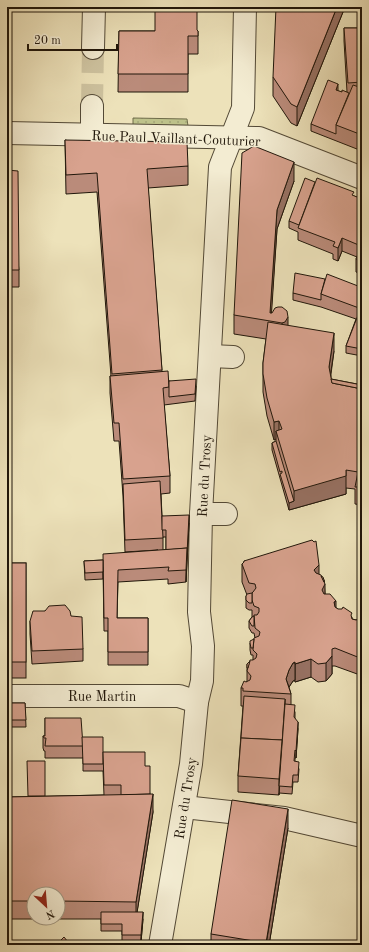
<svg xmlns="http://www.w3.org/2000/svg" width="369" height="952" font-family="'Old Standard TT',serif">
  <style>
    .grass { fill: url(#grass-dots); stroke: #6f6c4a }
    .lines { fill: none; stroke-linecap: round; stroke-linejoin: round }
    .minor-tunnel { stroke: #cec3a0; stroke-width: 22; stroke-dasharray: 22 11; stroke-linecap: butt }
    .minor-casing { stroke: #534936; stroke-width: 24 }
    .minor { stroke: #f3ecd2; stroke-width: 22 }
    .wall { fill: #ba8b7a; stroke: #20160a; fill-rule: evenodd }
    .shaded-wall { fill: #977163; stroke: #20160a }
    .building { fill: #d8a28e; stroke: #20160a }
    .labels { text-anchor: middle; stroke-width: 3; stroke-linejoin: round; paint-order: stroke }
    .street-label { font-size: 14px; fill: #20160a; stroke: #f3ecd2 }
  </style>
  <defs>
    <pattern id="grass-dots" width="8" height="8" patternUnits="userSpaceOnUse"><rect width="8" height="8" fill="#bec28b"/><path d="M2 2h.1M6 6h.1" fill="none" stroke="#a3a677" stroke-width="1.8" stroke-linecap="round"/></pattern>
  </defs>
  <rect width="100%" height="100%" fill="#ede2ba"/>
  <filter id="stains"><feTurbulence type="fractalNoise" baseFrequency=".005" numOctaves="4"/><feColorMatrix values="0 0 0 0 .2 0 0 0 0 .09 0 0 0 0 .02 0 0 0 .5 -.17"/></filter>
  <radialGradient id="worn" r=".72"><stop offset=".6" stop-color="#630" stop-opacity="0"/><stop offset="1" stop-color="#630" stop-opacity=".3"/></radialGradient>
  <polygon class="grass" points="133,118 187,119 188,126 133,125"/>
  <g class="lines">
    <polyline class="minor-tunnel" points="92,106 93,48"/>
    <g class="minor-casing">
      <g id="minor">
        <polyline points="93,48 94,7"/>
        <polyline points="7,133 259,138 362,178"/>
        <polyline points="92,135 92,106"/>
        <polyline points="210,356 233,357"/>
        <polyline points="201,514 226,514"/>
        <polyline points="7,696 179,696 197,702"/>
        <polyline points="184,807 284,818 362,836"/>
        <polyline points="160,945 191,764 197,702 202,681 203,646 199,612 201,514 220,167 243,108 245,7"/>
      </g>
    </g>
    <use href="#minor" class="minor"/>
  </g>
  <g class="wall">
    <polygon points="345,7 297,126 291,123 273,96 273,77"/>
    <polygon points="344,28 362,28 362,151 311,131 311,124 338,91 342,92 347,92 344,41"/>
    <polygon points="197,30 198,31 198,54 188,54 188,92 118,92 119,31 155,31"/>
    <path d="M65 140 188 166V185L148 188 162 371 169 381 196 386 195 401 164 405 170 476V493L161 494 162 516 189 523 186 582 168 584V579L118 582 117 618H148V665H108V631H104L103 567V579L85 580 84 561 103 560 158 550 125 552 123 496 119 441H114L110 393V376H111L97 192 66 194ZM163 537H166V550H163Z"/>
    <polygon points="7,170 19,270 19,287 7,287"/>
    <polygon points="294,181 277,229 271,313 288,326 334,351 331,374 331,379 362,385 362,505 355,504 355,489 346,488 346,494 289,510 272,450 272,443 276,441 276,439 274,440 267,416 263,392 263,363 266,339 234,334 234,315"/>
    <polygon points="354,196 362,199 362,274 356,272 356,259 357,257 342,251 338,261 333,259 333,254 298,240 298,232 289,228 289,221"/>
    <polygon points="362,276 362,356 346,353 346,346 356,319 321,307 293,300 293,293 358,286"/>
    <rect x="7" y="474" width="1" height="47"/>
    <polygon points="244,561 319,574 321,576 324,580 325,594 336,608 352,617 352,619 356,620 360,619 362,617 362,676 360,675 335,666 332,666 332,674 326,681 318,682 311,677 295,682 295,680 293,681 289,687 291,694 291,705 295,712 295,718 298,729 296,758 295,758 295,761 299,769 298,782 293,782 292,794 279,793 279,795 238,792 238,776 243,706 241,706 241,688 247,681 247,664 253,660 253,655 251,655 250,650 250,643 255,638 254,633 252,633 249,628 249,621 252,617 252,610 249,610 246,608 246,596 247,595 242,582 242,564 244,563"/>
    <rect x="7" y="563" width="19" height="115"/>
    <polygon points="45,611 71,616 83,649 83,661 32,664 30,634 30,621"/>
    <polygon points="7,703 25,703 26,727 7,727"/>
    <path d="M45 718 82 738 103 753 145 766 153 812 137 912 143 919 141 942H122V931H101V919H7V797L104 795 103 771H83V757V758H45V751H44L43 748V736H45ZM34 894H58V918H34Z"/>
    <polygon points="288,828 269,945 211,945 211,934"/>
  </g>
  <g class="shaded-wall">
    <polygon points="337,7 345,7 297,126 297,107"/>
    <polygon points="338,84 338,91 336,90"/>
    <polygon points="294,162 294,181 277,229 271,321 270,313 277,210"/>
    <polygon points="342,238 342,251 338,261 338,248"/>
    <polygon points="362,299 362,312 359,320 359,308"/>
    <polygon points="288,317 288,336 282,342 282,323"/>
    <polygon points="334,333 334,351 329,384 329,367"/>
    <polygon points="279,421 279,438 276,431 276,439 274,440 274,422"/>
    <polygon points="346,470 346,494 289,510 289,503 294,501 294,491"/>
    <polygon points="189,515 189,523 186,582 186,570"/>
    <polygon points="319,565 319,583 314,570"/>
    <polygon points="324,580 324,585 325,584 325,602 319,586"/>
    <polygon points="336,601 336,618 334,602"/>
    <polygon points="332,656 332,674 326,681 326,663"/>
    <polygon points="311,659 311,677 295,682 295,664"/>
    <polygon points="295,662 295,680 293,681 289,687 286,679 289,670 293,663"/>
    <polygon points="285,699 285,711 279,795 279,779"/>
    <polygon points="298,722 298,729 296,758 296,751"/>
    <polygon points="153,794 153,812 136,919 136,902"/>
    <polygon points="288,809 288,828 269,945 266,945"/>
    <polygon points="143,912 143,919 141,942 141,935"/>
  </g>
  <g class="building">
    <polygon points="155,7 197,7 197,30 198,31 198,36 188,36 188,74 118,74 119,31 155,31"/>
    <polygon points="276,7 337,7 297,107 291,104 273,77"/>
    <polygon points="344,28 362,28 362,82 348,83"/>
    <polygon points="328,80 338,84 336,90 342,92 342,90 349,93 336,125 336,134 311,124"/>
    <polygon points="353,85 362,88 362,135 336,125"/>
    <polygon points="65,140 187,142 188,166 147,169 162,370 112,374 97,173 66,175"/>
    <polygon points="254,146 294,162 277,210 270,313 272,313 275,308 278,307 282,307 287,311 288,317 285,322 282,323 234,315 242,153"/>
    <polygon points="7,170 18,171 19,270 7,270"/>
    <polygon points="305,178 315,182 299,225 289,221"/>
    <polygon points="317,178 354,192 352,195 362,199 362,262 356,259 361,246 342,238 338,248 333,246 335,242 298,228"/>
    <polygon points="295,273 325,279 321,294 321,300 293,293"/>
    <polygon points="327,274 358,286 362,276 362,299 359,308 321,294"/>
    <polygon points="360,310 362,310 362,349 346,346"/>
    <polygon points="268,322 334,333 329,367 332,383 362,389 362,487 355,487 358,472 346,470 346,476 294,491 276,431 282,429 279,421 274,422 267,398 263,374 263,363"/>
    <polygon points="168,371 169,387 163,388 170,476 123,479 119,423 114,423 110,376"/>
    <polygon points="196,379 195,394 169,397 169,381"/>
    <polygon points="331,379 362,385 362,389 332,383"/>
    <polygon points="276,441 294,501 289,503 280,474 282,473 282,471 280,472 272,443"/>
    <rect x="7" y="474" width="1" height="29"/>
    <polygon points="160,481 163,538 125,540 123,484"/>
    <polygon points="189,515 187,554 187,548 166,550 166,530 162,530 162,516"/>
    <polygon points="312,540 314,542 316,541 319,565 314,570 316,573 321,575 325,584 322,590 324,594 330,594 336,601 334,602 335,607 338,609 342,609 343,607 352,613 351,615 352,619 356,620 360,619 361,617 362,617 362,658 360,658 335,648 332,649 332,656 326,663 318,664 311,659 295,664 295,662 293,663 289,670 286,679 291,694 243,691 243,688 241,688 244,681 246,682 250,680 251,676 247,671 250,660 253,660 256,658 257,654 253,650 254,638 259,636 260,632 255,628 254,615 257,615 259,612 259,608 254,606 252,600 252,593 253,592 256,588 255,584 249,583 242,564 244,562 244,561"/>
    <polygon points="187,548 186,570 168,571 169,567 118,570 117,618 148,618 148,652 108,652 108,618 104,618 103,554"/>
    <polygon points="103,560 103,572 85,573 84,561"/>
    <rect x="7" y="563" width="19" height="99"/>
    <polygon points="321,576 323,577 324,580 324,582"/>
    <polygon points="252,593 252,603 249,603 246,600 246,596 247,594"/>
    <polygon points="65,605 70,611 71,616 82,617 83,649 32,651 30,621 33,611 45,611 49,606"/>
    <polygon points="254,616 254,626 252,626 249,621 252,617"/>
    <polygon points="254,639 253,648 251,648 250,643 250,641"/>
    <polygon points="250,661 248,668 247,668 247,664"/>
    <polygon points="244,696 285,699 282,744 282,740 241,738"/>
    <polygon points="7,703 25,703 26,720 7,720"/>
    <polygon points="285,704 295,705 294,717 298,722 296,751 295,750 294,761 299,762 298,775 293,775 292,787 279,786"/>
    <polygon points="45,718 81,718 83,746 45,746 46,738 44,738 43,736 45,736"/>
    <polygon points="82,737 103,737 103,764 83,764"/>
    <polygon points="241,738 282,740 279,779 238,776"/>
    <polygon points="103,752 145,752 145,766 150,766 150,794 121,795 121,785 104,785"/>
    <polygon points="27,761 45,761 45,796 28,796"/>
    <polygon points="153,794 136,902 58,901 58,894 34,894 34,901 7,901 7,797"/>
    <polygon points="232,800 288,809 266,943 211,934"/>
    <polygon points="101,912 143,912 141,935 122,935 122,924 101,924"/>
    <polygon points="64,937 68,942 91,942 91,945 56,945"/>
  </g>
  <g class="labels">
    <g class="street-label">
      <text transform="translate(176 138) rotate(2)" y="5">Rue Paul Vaillant-Couturier</text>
      <text transform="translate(204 476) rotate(-87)" y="5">Rue du Trosy</text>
      <text x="102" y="701">Rue Martin</text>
      <text transform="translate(185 798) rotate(-81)" y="5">Rue du Trosy</text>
    </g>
  </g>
  <rect width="369" height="952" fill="none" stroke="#ede2ba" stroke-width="24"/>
  <rect x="8" y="8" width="353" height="936" fill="none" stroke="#20160a" stroke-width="2"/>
  <rect x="12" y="12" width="345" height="928" fill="none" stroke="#20160a"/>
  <g transform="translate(46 906) rotate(154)"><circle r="19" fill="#f3ecd2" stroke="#9f9682"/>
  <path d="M0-3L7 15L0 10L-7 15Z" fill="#8f2418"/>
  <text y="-6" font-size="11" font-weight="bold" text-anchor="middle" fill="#20160a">N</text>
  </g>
  <path d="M28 44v6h89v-6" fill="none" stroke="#20160a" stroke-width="2"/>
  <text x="34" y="44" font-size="12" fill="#20160a" stroke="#f3ecd2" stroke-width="3" paint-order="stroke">20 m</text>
  <rect width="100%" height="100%" filter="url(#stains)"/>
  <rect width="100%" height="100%" fill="url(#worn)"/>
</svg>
